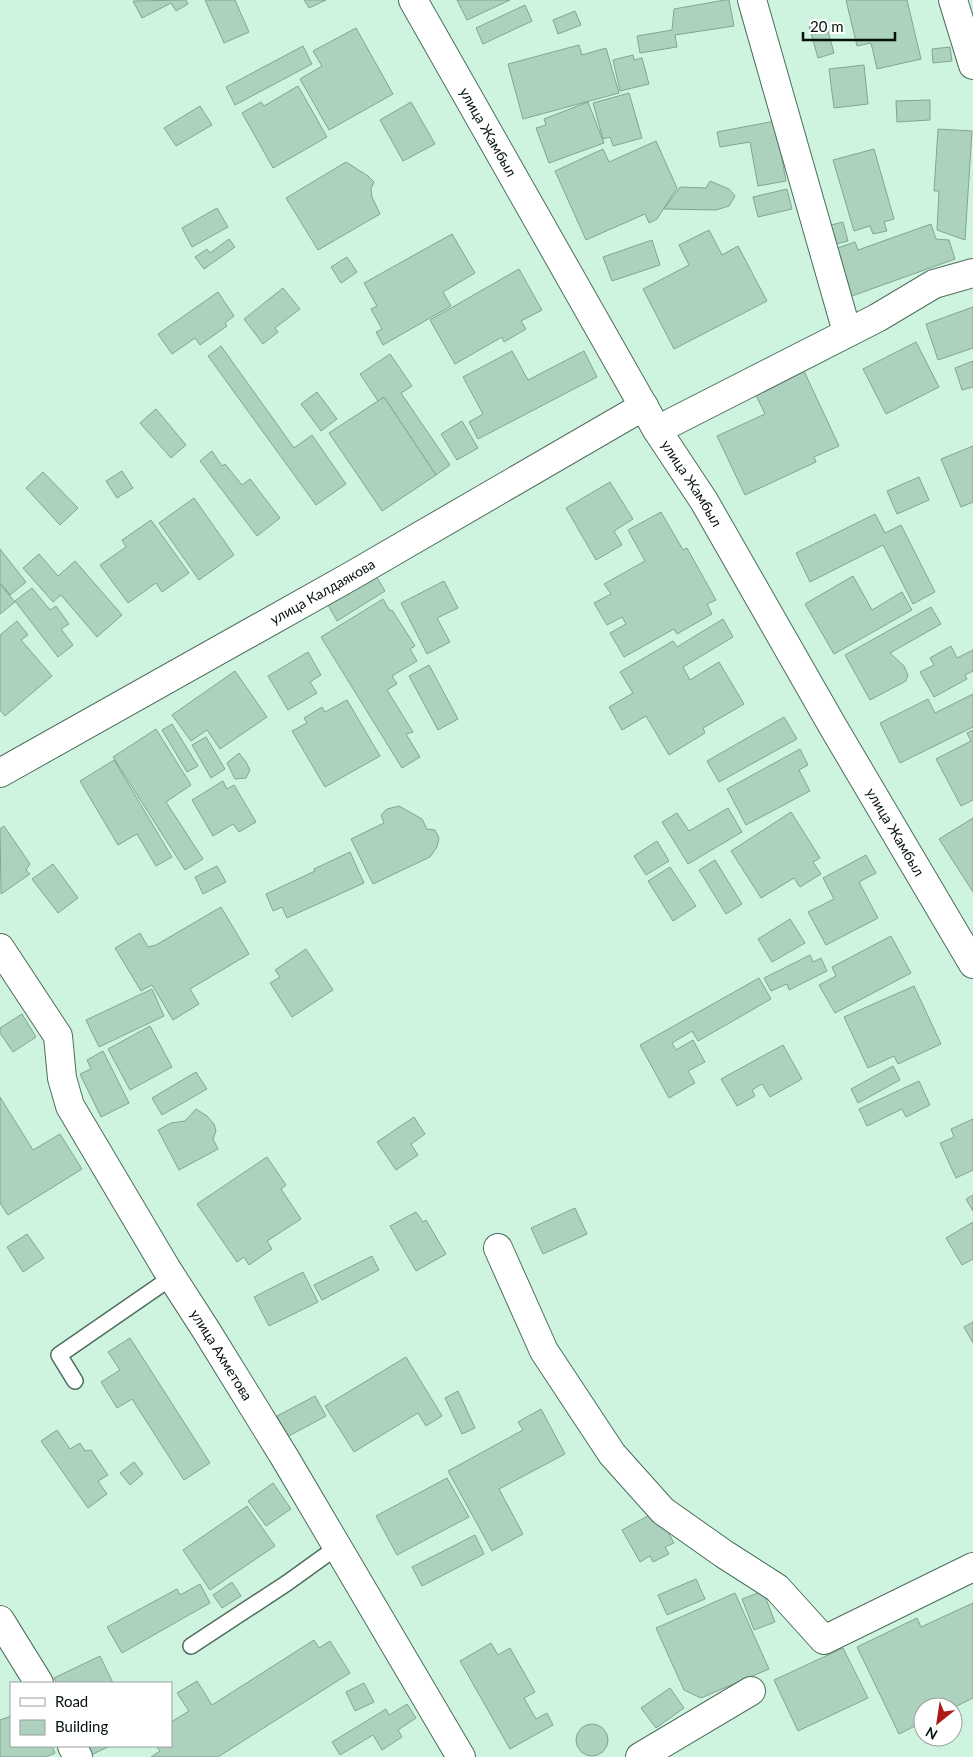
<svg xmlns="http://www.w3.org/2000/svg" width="973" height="1757" font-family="Lato,sans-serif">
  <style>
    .building { fill: #acd1bd; stroke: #82a591 }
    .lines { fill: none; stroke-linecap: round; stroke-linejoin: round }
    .lane-casing { stroke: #4d6e5c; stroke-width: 18 }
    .street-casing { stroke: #4d6e5c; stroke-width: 30 }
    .lane { stroke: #fff; stroke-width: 15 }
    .street { stroke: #fff; stroke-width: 28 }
    .labels { text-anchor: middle; stroke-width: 5; stroke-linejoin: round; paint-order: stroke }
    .street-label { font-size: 14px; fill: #05120b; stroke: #fff }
  </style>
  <rect width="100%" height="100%" fill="#cef4df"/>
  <g class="building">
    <polygon points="186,0 188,4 176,11 171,3 142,18 133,1"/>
    <polygon points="205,0 235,0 249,32 224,43"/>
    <polygon points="304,0 326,0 309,8"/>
    <polygon points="457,0 510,0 467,20"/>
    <polygon points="725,0 729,0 734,26 675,35 677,47 640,53 637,36 672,30 674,9"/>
    <polygon points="846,0 907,0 921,59 877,69 871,43 857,46"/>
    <polygon points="525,5 532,21 483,44 476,28"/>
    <polygon points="575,11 581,25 558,34 553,20"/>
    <polygon points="825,21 834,53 818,58 809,26"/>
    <polygon points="356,28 393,94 329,130 300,79 322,66 313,51"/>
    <polygon points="579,45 582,55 606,48 619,93 523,119 508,64"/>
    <polygon points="303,46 312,64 235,105 226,87"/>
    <polygon points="950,47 952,61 933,63 932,49"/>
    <polygon points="633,55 634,60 642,58 649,84 620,91 613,60"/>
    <polygon points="864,65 868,104 834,108 829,69"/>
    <polygon points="298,86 327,137 273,168 242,113 261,102 264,106"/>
    <polygon points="629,93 642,138 613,146 610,137 603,139 593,103"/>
    <polygon points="930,100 930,120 897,122 896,101"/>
    <polygon points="411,102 435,144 403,161 380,120"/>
    <polygon points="588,102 604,143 549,163 536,128 546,125 544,119"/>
    <polygon points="200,106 212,125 176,146 164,128"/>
    <polygon points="775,121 786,181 758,186 750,142 720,147 717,132"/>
    <polygon points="938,129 972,131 965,240 937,230 939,191 934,191"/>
    <polygon points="656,141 677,188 657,219 649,223 645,214 586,240 555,171 603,149 609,162"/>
    <polygon points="874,149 894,219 884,222 887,231 873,234 870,226 854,231 833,160"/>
    <polygon points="346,162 368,176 374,182 371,189 372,197 380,214 318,250 286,198"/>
    <polygon points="710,181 729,189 735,196 729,206 716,210 664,209 680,187 706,188"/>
    <polygon points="787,189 792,209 758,217 753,197"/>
    <polygon points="217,208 228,227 192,247 182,228"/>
    <polygon points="843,222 848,241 832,245 827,226"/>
    <polygon points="931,224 936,239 949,240 955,259 849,297 832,250 855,242 858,250"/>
    <polygon points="709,230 722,255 738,246 767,301 674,349 643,289 689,265 679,245"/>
    <polygon points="452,234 475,273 443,292 451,306 383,345 376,332 382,329 371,309 377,306 364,283"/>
    <polygon points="229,239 235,247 204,269 195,257 207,249 210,253"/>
    <polygon points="652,240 660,265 612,281 603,257"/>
    <polygon points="347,257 357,272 341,283 331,267"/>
    <polygon points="519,269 542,310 521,321 526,329 504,342 502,337 455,364 430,320"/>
    <polygon points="283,288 300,309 275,328 278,332 263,344 244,319"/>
    <polygon points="218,292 234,316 225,323 227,326 200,345 195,338 172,354 158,334"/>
    <polygon points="973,307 973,348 938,360 926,324"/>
    <polygon points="916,342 939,387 886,414 863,369"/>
    <polygon points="221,346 294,448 312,435 346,484 316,505 208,356"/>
    <polygon points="512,351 528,380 584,351 597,377 478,439 469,422 483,414 463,377"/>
    <polygon points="390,354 412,386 401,393 450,465 436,475 384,397 378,401 360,374"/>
    <polygon points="973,361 973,387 962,390 955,368"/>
    <polygon points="804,371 839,446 814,457 816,462 745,495 717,436 765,414 755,393"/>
    <polygon points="317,392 337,419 321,431 301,404"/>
    <polygon points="384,397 436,475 382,511 329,433"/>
    <polygon points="156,409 186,445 171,458 140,423"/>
    <polygon points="462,421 478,448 457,460 441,434"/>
    <polygon points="973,446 973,502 961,507 941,459"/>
    <polygon points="212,451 222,466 225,464 242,485 250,479 280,518 257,536 200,461"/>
    <polygon points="122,471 133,488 117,498 106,481"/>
    <polygon points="43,472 78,508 60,525 26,488"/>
    <polygon points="919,477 929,500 897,514 887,491"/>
    <polygon points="610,482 633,519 614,531 622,545 596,560 566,508"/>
    <polygon points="194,498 234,555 199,580 159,523"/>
    <polygon points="661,512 683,550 687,548 716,600 707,604 712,614 677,634 674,629 624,657 610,633 626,624 622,617 607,625 594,603 611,594 604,584 645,561 628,530"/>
    <polygon points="875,514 885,533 901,525 935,592 913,604 883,545 810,582 796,553"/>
    <polygon points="151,520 189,573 162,592 156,583 128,603 100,565 126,547 122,540"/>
    <polygon points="0,549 26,582 10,595 0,582"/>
    <polygon points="39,554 58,576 75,561 122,615 97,637 61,595 53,602 23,568"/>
    <polygon points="376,576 385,591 337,621 328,605"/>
    <polygon points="853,576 872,610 902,592 912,610 834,654 805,604"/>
    <polygon points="444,581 458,608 437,618 450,642 427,654 401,603"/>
    <polygon points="0,584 15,602 0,614"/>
    <polygon points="32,588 50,610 56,606 69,624 61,629 73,645 58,657 15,601"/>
    <polygon points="383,599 390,611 392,610 415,646 410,649 417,661 392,676 397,684 387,690 413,732 406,734 420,757 402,768 321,637"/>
    <polygon points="931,607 941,624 890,653 904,666 908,675 906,681 870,700 845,655"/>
    <polygon points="723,619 733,637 683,667 690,680 719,662 744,704 703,728 705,733 669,755 646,716 622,730 609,707 633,693 620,672 673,641 677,647"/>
    <polygon points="17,621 28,635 21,640 52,676 5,716 0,710 0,635"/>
    <polygon points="951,646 957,658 973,650 973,671 965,675 967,679 934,697 920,672 934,665 930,658"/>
    <polygon points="308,652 321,675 310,682 317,693 288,710 268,676"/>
    <polygon points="429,665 458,719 438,730 409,676"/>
    <polygon points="235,671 267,717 220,749 207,730 191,741 172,715"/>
    <polygon points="973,694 973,727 900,763 880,723 928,699 935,713"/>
    <polygon points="347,700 380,756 325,787 292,731 307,723 304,718 322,707 325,712"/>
    <polygon points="784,717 797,739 719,782 707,761"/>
    <polygon points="172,724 198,766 187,772 162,730"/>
    <polygon points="156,729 191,785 166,802 203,859 185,870 113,757"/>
    <polygon points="973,730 973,800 961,806 936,759 971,741 967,733"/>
    <polygon points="206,737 225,769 211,778 192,745"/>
    <polygon points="800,749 808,765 799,770 810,791 746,825 727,789"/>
    <polygon points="239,753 246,762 250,770 246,778 235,779 227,763"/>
    <polygon points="114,760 172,857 156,866 137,834 118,845 80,781"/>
    <polygon points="223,781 227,789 234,785 256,822 239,832 233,824 213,836 192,800"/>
    <polygon points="399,806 422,819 427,829 435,830 439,838 437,847 430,857 373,884 351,839 384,823 381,815 387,809"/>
    <polygon points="728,808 742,832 688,864 662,822 677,813 689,831"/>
    <polygon points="791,812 820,858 813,862 821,874 800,887 794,878 761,898 731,851"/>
    <polygon points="973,818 973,892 939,839"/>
    <polygon points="4,826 30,864 26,870 30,874 1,894 0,829"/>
    <polygon points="657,841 669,861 646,875 634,856"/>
    <polygon points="350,852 364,883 287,918 282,907 273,911 266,894 315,871 314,869"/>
    <polygon points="866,855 876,873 859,882 878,918 826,945 808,912 834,899 823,878"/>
    <polygon points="715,860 742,904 726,914 699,870"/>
    <polygon points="53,864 78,898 58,913 32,879"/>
    <polygon points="217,866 226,882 203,894 195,877"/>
    <polygon points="670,867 696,906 673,921 648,881"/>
    <polygon points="221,907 249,954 190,989 199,1004 173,1020 152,985 141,991 115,948 140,933 148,947 156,945"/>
    <polygon points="790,919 805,943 772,962 758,939"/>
    <polygon points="891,936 911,973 835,1013 819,985 836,976 832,967"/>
    <polygon points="306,949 333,990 292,1017 270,983 280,977 275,970"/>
    <polygon points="810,955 813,962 821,958 827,971 789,990 787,984 771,991 764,978"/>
    <polygon points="759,978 771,999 698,1041 692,1031 672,1043 676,1050 693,1040 705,1062 688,1071 695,1083 669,1098 640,1045"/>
    <polygon points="914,986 941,1044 898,1064 894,1056 868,1068 844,1017"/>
    <polygon points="152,989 164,1016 99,1047 86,1020"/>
    <polygon points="22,1014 36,1037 13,1052 0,1033 0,1028"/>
    <polygon points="150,1026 172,1067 130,1090 108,1049"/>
    <polygon points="783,1045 802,1079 770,1097 762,1084 752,1090 755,1096 737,1106 721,1079"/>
    <polygon points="103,1051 129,1103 101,1117 80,1074 91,1069 87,1060"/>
    <polygon points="893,1066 900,1080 858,1103 851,1089"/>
    <polygon points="196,1072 207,1089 162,1115 152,1098"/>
    <polygon points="919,1081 930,1105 906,1117 902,1109 867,1126 859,1109"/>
    <polygon points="0,1097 33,1150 60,1134 82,1169 8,1215 0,1203"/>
    <polygon points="196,1109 207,1116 214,1124 216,1131 213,1139 218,1149 179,1170 158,1130 171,1123 185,1121"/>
    <polygon points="414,1117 425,1134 411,1144 418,1155 396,1170 377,1142"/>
    <polygon points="973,1119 973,1170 956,1178 940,1143 954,1137 951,1129"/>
    <polygon points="267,1157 286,1185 281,1189 301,1219 267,1241 272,1249 249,1265 244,1257 237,1262 197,1204"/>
    <polygon points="973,1195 973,1211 966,1199"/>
    <polygon points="575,1208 587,1234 543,1254 531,1228"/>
    <polygon points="416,1212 423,1222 426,1220 446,1254 416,1271 390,1226"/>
    <polygon points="973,1222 973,1259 962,1265 946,1238"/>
    <polygon points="27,1234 44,1258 23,1272 7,1247"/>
    <polygon points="372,1256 379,1270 322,1300 314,1285"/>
    <polygon points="303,1272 318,1302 269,1326 254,1297"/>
    <polygon points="973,1322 973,1343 964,1327"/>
    <polygon points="130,1338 210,1463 184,1480 132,1399 117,1408 101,1382 120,1370 108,1352"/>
    <polygon points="406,1357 442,1416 426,1426 418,1413 354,1452 325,1406"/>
    <polygon points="458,1391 475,1428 462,1434 445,1398"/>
    <polygon points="315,1396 326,1416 287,1437 277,1416"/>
    <polygon points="541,1409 565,1454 499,1489 523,1534 492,1551 448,1471 523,1430 518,1422"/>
    <polygon points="57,1430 70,1449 80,1443 85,1451 91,1450 108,1475 98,1481 107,1494 88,1508 41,1441"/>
    <polygon points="134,1462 143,1474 130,1485 120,1473"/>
    <polygon points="447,1478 469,1517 397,1555 376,1516"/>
    <polygon points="273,1483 291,1509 266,1526 248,1501"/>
    <polygon points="247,1506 275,1546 210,1590 183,1550"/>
    <polygon points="657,1511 674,1543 665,1547 669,1554 653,1562 650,1556 640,1562 622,1530"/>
    <polygon points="475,1535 484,1554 422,1586 412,1567"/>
    <polygon points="696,1579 705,1599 667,1615 658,1595"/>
    <polygon points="232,1582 241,1596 222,1608 213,1595"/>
    <polygon points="200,1584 210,1603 122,1653 107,1627 177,1589 180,1595"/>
    <polygon points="763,1591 775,1622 754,1630 742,1599"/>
    <polygon points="735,1593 769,1669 701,1698 684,1690 656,1628"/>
    <polygon points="973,1603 973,1698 953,1708 923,1707 923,1722 899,1734 857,1647 917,1618 921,1627"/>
    <polygon points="314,1640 319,1648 330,1641 350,1673 218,1757 151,1757 160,1751 156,1746 171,1746 171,1722 189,1711 177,1693 197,1681 212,1705"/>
    <polygon points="491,1643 498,1655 510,1648 535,1692 524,1698 536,1719 547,1713 553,1725 510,1749 460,1661"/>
    <polygon points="843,1648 868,1698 798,1731 774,1680"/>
    <polygon points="100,1656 113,1683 57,1683 54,1678"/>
    <polygon points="364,1683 374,1702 355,1711 346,1692"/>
    <polygon points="670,1688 684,1708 656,1728 641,1708"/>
    <polygon points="407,1704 416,1718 398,1730 402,1737 382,1750 373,1735 340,1755 332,1742 386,1709 389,1715"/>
    <polygon points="11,1716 11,1746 52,1746 55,1753 46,1757 0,1757 0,1720"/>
    <circle cx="592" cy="1740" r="16"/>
    <polygon points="87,1746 110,1746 91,1755"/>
  </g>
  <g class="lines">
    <g class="lane-casing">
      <g id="lane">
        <polyline points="75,1381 59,1355 172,1277"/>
        <polyline points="191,1646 287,1583 337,1547"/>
      </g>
    </g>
    <g class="street-casing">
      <g id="street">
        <path id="s1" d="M413 0 657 430 704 501 832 725 973 964"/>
        <polyline points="752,0 847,332"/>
        <polyline points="953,0 973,65"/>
        <polyline points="657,430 877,318 934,284 973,273"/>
        <path id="s2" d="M0 773 351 576 644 406"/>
        <path id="s3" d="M0 948 58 1036 62 1078 70 1106 166 1268 206 1330 285 1458 461 1757"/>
        <polyline points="498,1248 544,1351 612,1454 663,1511 724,1554 777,1588 824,1640 973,1567"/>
        <polyline points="0,1620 39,1683"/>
        <polyline points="72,1746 78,1757"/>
        <polyline points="640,1757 751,1691"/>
      </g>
    </g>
    <use href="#lane" class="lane"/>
    <use href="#street" class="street"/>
  </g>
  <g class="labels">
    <g class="street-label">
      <text dy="5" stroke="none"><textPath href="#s1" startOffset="152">улица Жамбыл</textPath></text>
      <text dy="5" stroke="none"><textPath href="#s1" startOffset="558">улица Жамбыл</textPath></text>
      <text dy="5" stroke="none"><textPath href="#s2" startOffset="370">улица Калдаякова</textPath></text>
      <text dy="5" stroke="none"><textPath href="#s1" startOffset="962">улица Жамбыл</textPath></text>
      <text dy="5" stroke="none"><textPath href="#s3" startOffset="468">улица Ахметова</textPath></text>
    </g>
  </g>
  <rect x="10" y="1682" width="162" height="65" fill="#ffffff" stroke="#9ba09d"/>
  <rect x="20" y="1698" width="25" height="8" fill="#ffffff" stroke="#9ba09d"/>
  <text x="55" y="1707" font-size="15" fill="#05120b">Road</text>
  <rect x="20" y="1720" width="25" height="15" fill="#acd1bd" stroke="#9ba09d"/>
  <text x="55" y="1732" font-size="15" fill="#05120b">Building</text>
  <g transform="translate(938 1722) rotate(210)"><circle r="24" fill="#ffffff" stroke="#9ba09d"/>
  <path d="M0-4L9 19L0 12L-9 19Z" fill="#ac1b16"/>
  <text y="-8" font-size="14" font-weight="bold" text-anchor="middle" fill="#05120b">N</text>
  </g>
  <path d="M803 32v8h92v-8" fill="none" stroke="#05120b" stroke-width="2.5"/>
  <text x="810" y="32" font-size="15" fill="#05120b" stroke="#ffffff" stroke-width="4" paint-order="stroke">20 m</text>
</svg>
